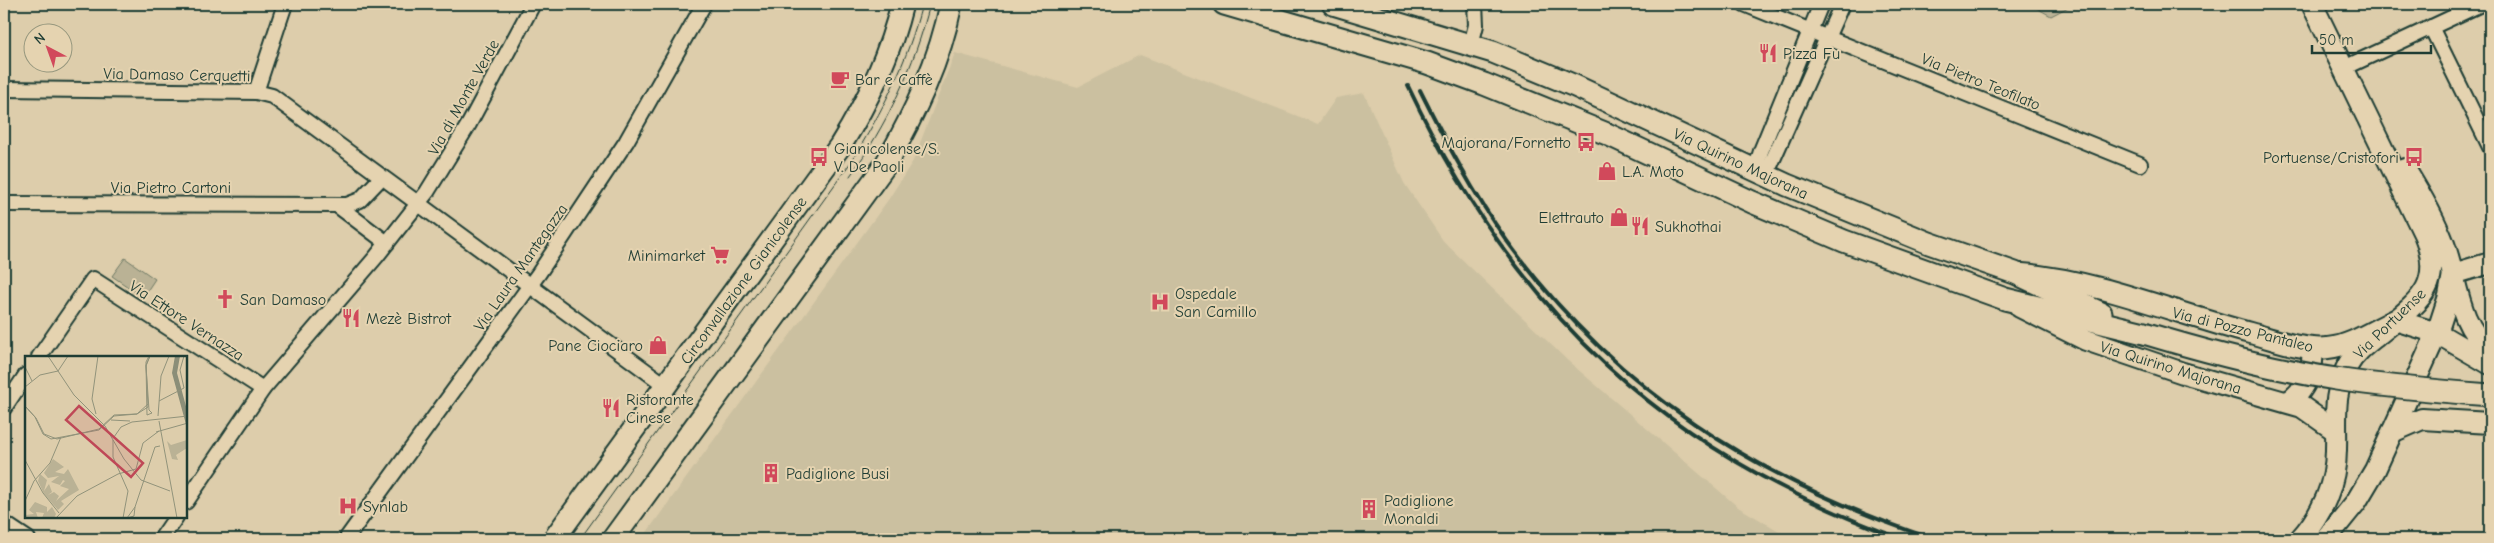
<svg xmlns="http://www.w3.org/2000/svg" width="2494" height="543" font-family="'Comic Neue',sans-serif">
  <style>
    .built { fill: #cbc0a0 }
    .green { fill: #bab295; stroke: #6c7864 }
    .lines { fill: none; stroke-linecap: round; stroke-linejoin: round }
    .street-casing { stroke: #1f3d34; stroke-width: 18 }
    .secondary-casing { stroke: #1f3d34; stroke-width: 24 }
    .primary-casing { stroke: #1f3d34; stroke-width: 25 }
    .street { stroke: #e5d3b0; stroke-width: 14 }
    .secondary { stroke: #e5d3b0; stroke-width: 20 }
    .primary { stroke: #e5d3b0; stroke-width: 21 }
    .tram { stroke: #1f3d34; stroke-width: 1 }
    .rail { stroke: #1f3d34; stroke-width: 4 }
    .primary-bridge-casing { stroke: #1f3d34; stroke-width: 25; stroke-linecap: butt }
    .primary-bridge { stroke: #e5d3b0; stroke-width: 21 }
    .labels { text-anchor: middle; stroke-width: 4; stroke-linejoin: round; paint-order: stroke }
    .poi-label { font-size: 16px; fill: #1f3d34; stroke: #e5d3b0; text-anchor: start }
    .street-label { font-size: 16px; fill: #1f3d34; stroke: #e5d3b0 }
    .inset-road { fill: none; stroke: #91937b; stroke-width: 1 }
    .view { fill: #bf4857; fill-opacity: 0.15; stroke: #bf4857; stroke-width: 2.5 }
    .inset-edge { fill: none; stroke: #1f3d34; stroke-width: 2.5 }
  </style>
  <rect width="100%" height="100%" fill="#ddcdab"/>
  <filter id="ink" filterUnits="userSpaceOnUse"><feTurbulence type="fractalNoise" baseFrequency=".02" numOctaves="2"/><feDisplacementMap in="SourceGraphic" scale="10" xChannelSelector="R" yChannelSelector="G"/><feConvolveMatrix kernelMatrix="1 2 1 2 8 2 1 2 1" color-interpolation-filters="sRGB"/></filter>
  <g filter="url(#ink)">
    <polygon class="built" points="955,53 1078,87 1140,55 1318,124 1336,98 1364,93 1404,183 1444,242 1568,361 1738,507 1793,539 642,539 888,200 913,161"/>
    <g class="green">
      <polygon points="2029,4 2074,4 2051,16"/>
      <polygon points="125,258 155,279 143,297 112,276"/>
    </g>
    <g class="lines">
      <g class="street-casing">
        <g id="street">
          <polyline points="1744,4 2140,164"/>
          <polyline points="2431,27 2490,147"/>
          <polyline points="1471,45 1476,25 1475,4"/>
          <polyline points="2344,68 2481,4"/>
          <polyline points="4,89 256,92 272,96 665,385"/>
          <polyline points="256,92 285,4"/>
          <polyline points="1755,171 1761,151 1821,4"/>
          <polyline points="1766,175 1842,4"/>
          <polyline points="4,204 347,205 360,200 381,178"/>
          <polyline points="338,206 387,243"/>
          <polyline points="39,357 93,279 263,389"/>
          <polyline points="4,408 26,375"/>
          <polyline points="186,502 263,389 376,257 427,192 469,124 533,4"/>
          <polyline points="4,523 28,539"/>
          <polyline points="161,539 176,517"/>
          <polyline points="346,539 539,273 626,142 704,4"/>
        </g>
      </g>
      <g class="secondary-casing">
        <g id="secondary">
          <path d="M2405 169C2420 193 2434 217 2444 244 2458 281 2457 323 2490 351"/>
          <path d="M2022 274C2100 281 2174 313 2250 333 2274 339 2303 351 2328 348 2351 346 2374 330 2395 320L2437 333 2490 364"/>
          <polyline points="2453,274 2490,263"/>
          <polyline points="2020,307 2086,340 2183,373 2302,407 2336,431"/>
          <path d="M2287 402C2304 394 2316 366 2311 348"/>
          <polyline points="2392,432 2422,419 2490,423"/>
          <path d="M2300 539C2322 515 2336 483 2336 450 2337 417 2332 395 2348 365 2354 354 2364 346 2374 338 2413 305 2447 290 2424 234L2312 4"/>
          <polyline points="2326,539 2356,502 2375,470 2437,333 2449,296 2453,274"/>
        </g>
      </g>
      <g class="primary-casing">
        <g id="primary">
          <polyline points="1224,4 1427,63 1484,84 1607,134 1752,202 1844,241 2005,299 2144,333"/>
          <polyline points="1333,4 1493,52 1575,86 1787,185 1929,243 2015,273 2101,313"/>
          <path d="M554 539 840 146C867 103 890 54 902 4"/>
          <path d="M613 539 886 164C914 114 940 61 951 4"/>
        </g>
      </g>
      <use href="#street" class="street"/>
      <use href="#secondary" class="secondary"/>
      <use href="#primary" class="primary"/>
      <g class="tram">
        <path d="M850 176C887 125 915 65 930 4"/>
        <path d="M580 539 851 162C882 112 908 61 922 4"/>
      </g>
      <g class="rail">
        <path d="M1408 86C1515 311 1665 454 1902 539"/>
        <path d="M1420 90C1446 142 1473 193 1507 241 1616 391 1759 481 1933 539"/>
      </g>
      <g class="primary-bridge-casing">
        <path id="primary-bridge" d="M2144 333C2207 352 2271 369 2336 379 2387 387 2439 391 2490 395"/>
      </g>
      <use href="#primary-bridge" class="primary-bridge"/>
    </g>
  </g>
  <defs>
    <g id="restaurant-bare" transform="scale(1.5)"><path d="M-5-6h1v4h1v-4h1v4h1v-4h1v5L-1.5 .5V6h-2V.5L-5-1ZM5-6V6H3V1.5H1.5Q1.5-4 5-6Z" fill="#d1495b" stroke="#e5d3b0" stroke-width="2.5" paint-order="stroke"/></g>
    <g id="cafe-bare" transform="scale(1.5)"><path d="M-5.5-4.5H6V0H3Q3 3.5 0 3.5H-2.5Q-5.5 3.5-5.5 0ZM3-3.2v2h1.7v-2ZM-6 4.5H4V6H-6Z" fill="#d1495b" stroke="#e5d3b0" stroke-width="2.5" paint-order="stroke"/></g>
    <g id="bus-bare" transform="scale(1.5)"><path d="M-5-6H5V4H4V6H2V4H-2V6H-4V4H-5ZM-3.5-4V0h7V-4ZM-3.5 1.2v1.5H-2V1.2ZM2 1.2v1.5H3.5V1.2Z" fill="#d1495b" stroke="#e5d3b0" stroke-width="2.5" paint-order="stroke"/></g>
    <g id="shop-bare" transform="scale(1.5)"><path d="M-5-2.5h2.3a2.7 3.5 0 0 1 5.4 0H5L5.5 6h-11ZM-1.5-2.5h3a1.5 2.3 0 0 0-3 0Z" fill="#d1495b" stroke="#e5d3b0" stroke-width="2.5" paint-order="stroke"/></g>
    <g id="supermarket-bare" transform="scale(1.5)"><path d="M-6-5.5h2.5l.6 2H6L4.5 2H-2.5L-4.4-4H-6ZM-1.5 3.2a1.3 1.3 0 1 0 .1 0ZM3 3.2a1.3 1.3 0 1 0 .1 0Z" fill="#d1495b" stroke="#e5d3b0" stroke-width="2.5" paint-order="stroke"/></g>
    <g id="church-bare" transform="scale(1.5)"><path d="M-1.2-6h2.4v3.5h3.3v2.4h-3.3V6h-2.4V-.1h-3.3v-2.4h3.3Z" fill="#d1495b" stroke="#e5d3b0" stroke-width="2.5" paint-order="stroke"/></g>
    <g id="hospital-bare" transform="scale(1.5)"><path d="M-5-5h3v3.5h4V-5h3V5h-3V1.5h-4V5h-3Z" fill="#d1495b" stroke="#e5d3b0" stroke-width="2.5" paint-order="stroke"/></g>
    <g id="building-bare" transform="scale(1.5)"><path d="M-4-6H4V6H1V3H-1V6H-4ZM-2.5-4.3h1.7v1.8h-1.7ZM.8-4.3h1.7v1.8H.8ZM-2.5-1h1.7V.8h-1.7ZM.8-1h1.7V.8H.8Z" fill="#d1495b" stroke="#e5d3b0" stroke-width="2.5" paint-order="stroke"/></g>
  </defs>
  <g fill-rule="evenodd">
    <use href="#restaurant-bare" x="1768" y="53"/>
    <use href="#cafe-bare" x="840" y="79"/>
    <use href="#bus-bare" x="1586" y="142"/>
    <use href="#bus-bare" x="819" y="157"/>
    <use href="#bus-bare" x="2414" y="157"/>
    <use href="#shop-bare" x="1607" y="171"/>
    <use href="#shop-bare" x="1619" y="217"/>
    <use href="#restaurant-bare" x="1640" y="226"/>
    <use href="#supermarket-bare" x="720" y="255"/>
    <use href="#church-bare" x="225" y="299"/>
    <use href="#hospital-bare" x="1160" y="302"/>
    <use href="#restaurant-bare" x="351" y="318"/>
    <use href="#shop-bare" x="658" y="345"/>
    <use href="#restaurant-bare" x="611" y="408"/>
    <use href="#building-bare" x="771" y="473"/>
    <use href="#hospital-bare" x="348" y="506"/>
    <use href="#building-bare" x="1369" y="509"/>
  </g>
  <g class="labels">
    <g class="poi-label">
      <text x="1783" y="59">Pizza Fu</text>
      <text x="855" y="85">Bar e Caffè</text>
      <text x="1571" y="148" text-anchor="end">Majorana/Fornetto</text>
      <text x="834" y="154">Gianicolense/S.<tspan x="834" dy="18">V. De Paoli</tspan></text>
      <text x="2399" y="163" text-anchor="end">Portuense/Cristofori</text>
      <text x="1622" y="177">L.A. Moto</text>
      <text x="1604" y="223" text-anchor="end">Elettrauto</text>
      <text x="1655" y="232">Sukhothai</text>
      <text x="705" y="261" text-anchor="end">Minimarket</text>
      <text x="1175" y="299">Ospedale<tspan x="1175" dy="18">San Camillo</tspan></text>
      <text x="240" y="305">San Damaso</text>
      <text x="366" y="324">Mezè Bistrot</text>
      <text x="643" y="351" text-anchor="end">Pane Ciociaro</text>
      <text x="626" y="405">Ristorante<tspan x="626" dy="18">Cinese</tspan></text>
      <text x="786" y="479">Padiglione Busi</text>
      <text x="1384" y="506">Padiglione<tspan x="1384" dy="18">Monaldi</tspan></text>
      <text x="363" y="512">Synlab</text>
    </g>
    <g class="street-label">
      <text transform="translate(177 74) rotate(1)" y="6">Via Damaso Cerquetti</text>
      <text transform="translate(1981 81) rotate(22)" y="6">Via Pietro Teofilato</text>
      <text transform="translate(463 97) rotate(-61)" y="6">Via di Monte Verde</text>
      <text transform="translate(1741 163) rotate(25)" y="6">Via Quirino Majorana</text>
      <text x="171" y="193">Via Pietro Cartoni</text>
      <text transform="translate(520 267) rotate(-55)" y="6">Via Laura Mantegazza</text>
      <text transform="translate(743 280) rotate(-54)" y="6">Circonvallazione Gianicolense</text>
      <text transform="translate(187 320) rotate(33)" y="6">Via Ettore Vernazza</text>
      <text transform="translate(2389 323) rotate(-44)" y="6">Via Portuense</text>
      <text transform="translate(2243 329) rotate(14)" y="6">Via di Pozzo Pantaleo</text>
      <text transform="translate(2171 367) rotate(17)" y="6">Via Quirino Majorana</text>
    </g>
  </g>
  <g transform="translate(25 356)">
    <rect width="162" height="162" fill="#ddcdab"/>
    <path d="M162 84V92L151 99 153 104 147 103 142 85 146 89ZM28 103 39 111 30 116 39 118 43 113 54 134 36 145 39 148 33 154 19 138 13 125 15 118 22 124 19 135 24 128 27 136 23 139 29 136 34 140 31 145 44 133 35 130 40 125 38 124 35 129 26 126 34 120 23 122 19 117ZM10 146 22 151V156L27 151 31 158 29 162H17L19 157 11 156 13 162H0V159L9 158 4 154Z" fill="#bab295"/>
    <path d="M150 0H155L152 17 162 54V72L147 17Z" fill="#8b8e78"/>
    <path class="inset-road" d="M23 0 49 39 80 70M124 0 121 6V9L122 59 127 57 124 54 121 10 125 0M0 11 7 25M33 15 43 0M0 31 15 19 33 15M134 45 159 32 155 14 159 0M0 50 10 61 18 78 26 83 74 74 89 60 112 58 123 51 121 9 125 0M0 50 11 62 19 78 32 83 74 73 89 59 112 58 123 48M71 58 67 43 73 0M133 60 136 20 144 0M86 64 105 65M134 65 152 162M80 70 99 103 116 124 145 135M131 76 163 67M89 81 96 71 107 66 163 60M88 84V101L103 135 98 162M0 104 18 137 34 157M0 145 9 125 25 107 36 81M31 162 52 140 93 118 111 113 118 87 134 75M102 162 110 151 130 91 135 90M102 162 109 160 110 151"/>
    <path class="view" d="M54 50 118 107 106 121 41 64Z"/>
    <rect width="162" height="162" class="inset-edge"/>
  </g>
  <rect width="2494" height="543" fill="none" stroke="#e5d3b0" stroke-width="20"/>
  <rect x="10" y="10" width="2474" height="523" fill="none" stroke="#1f3d34" stroke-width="2" filter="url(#ink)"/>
  <g transform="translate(48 48) rotate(319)"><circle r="24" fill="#e5d3b0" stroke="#96977e"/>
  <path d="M0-4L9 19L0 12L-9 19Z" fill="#d1495b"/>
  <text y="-8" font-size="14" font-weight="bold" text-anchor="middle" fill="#1f3d34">N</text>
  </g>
  <path d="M2312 45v8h119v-8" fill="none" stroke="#1f3d34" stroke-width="2.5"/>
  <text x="2319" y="45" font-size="15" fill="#1f3d34" stroke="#e5d3b0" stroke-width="4" paint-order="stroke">50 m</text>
</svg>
